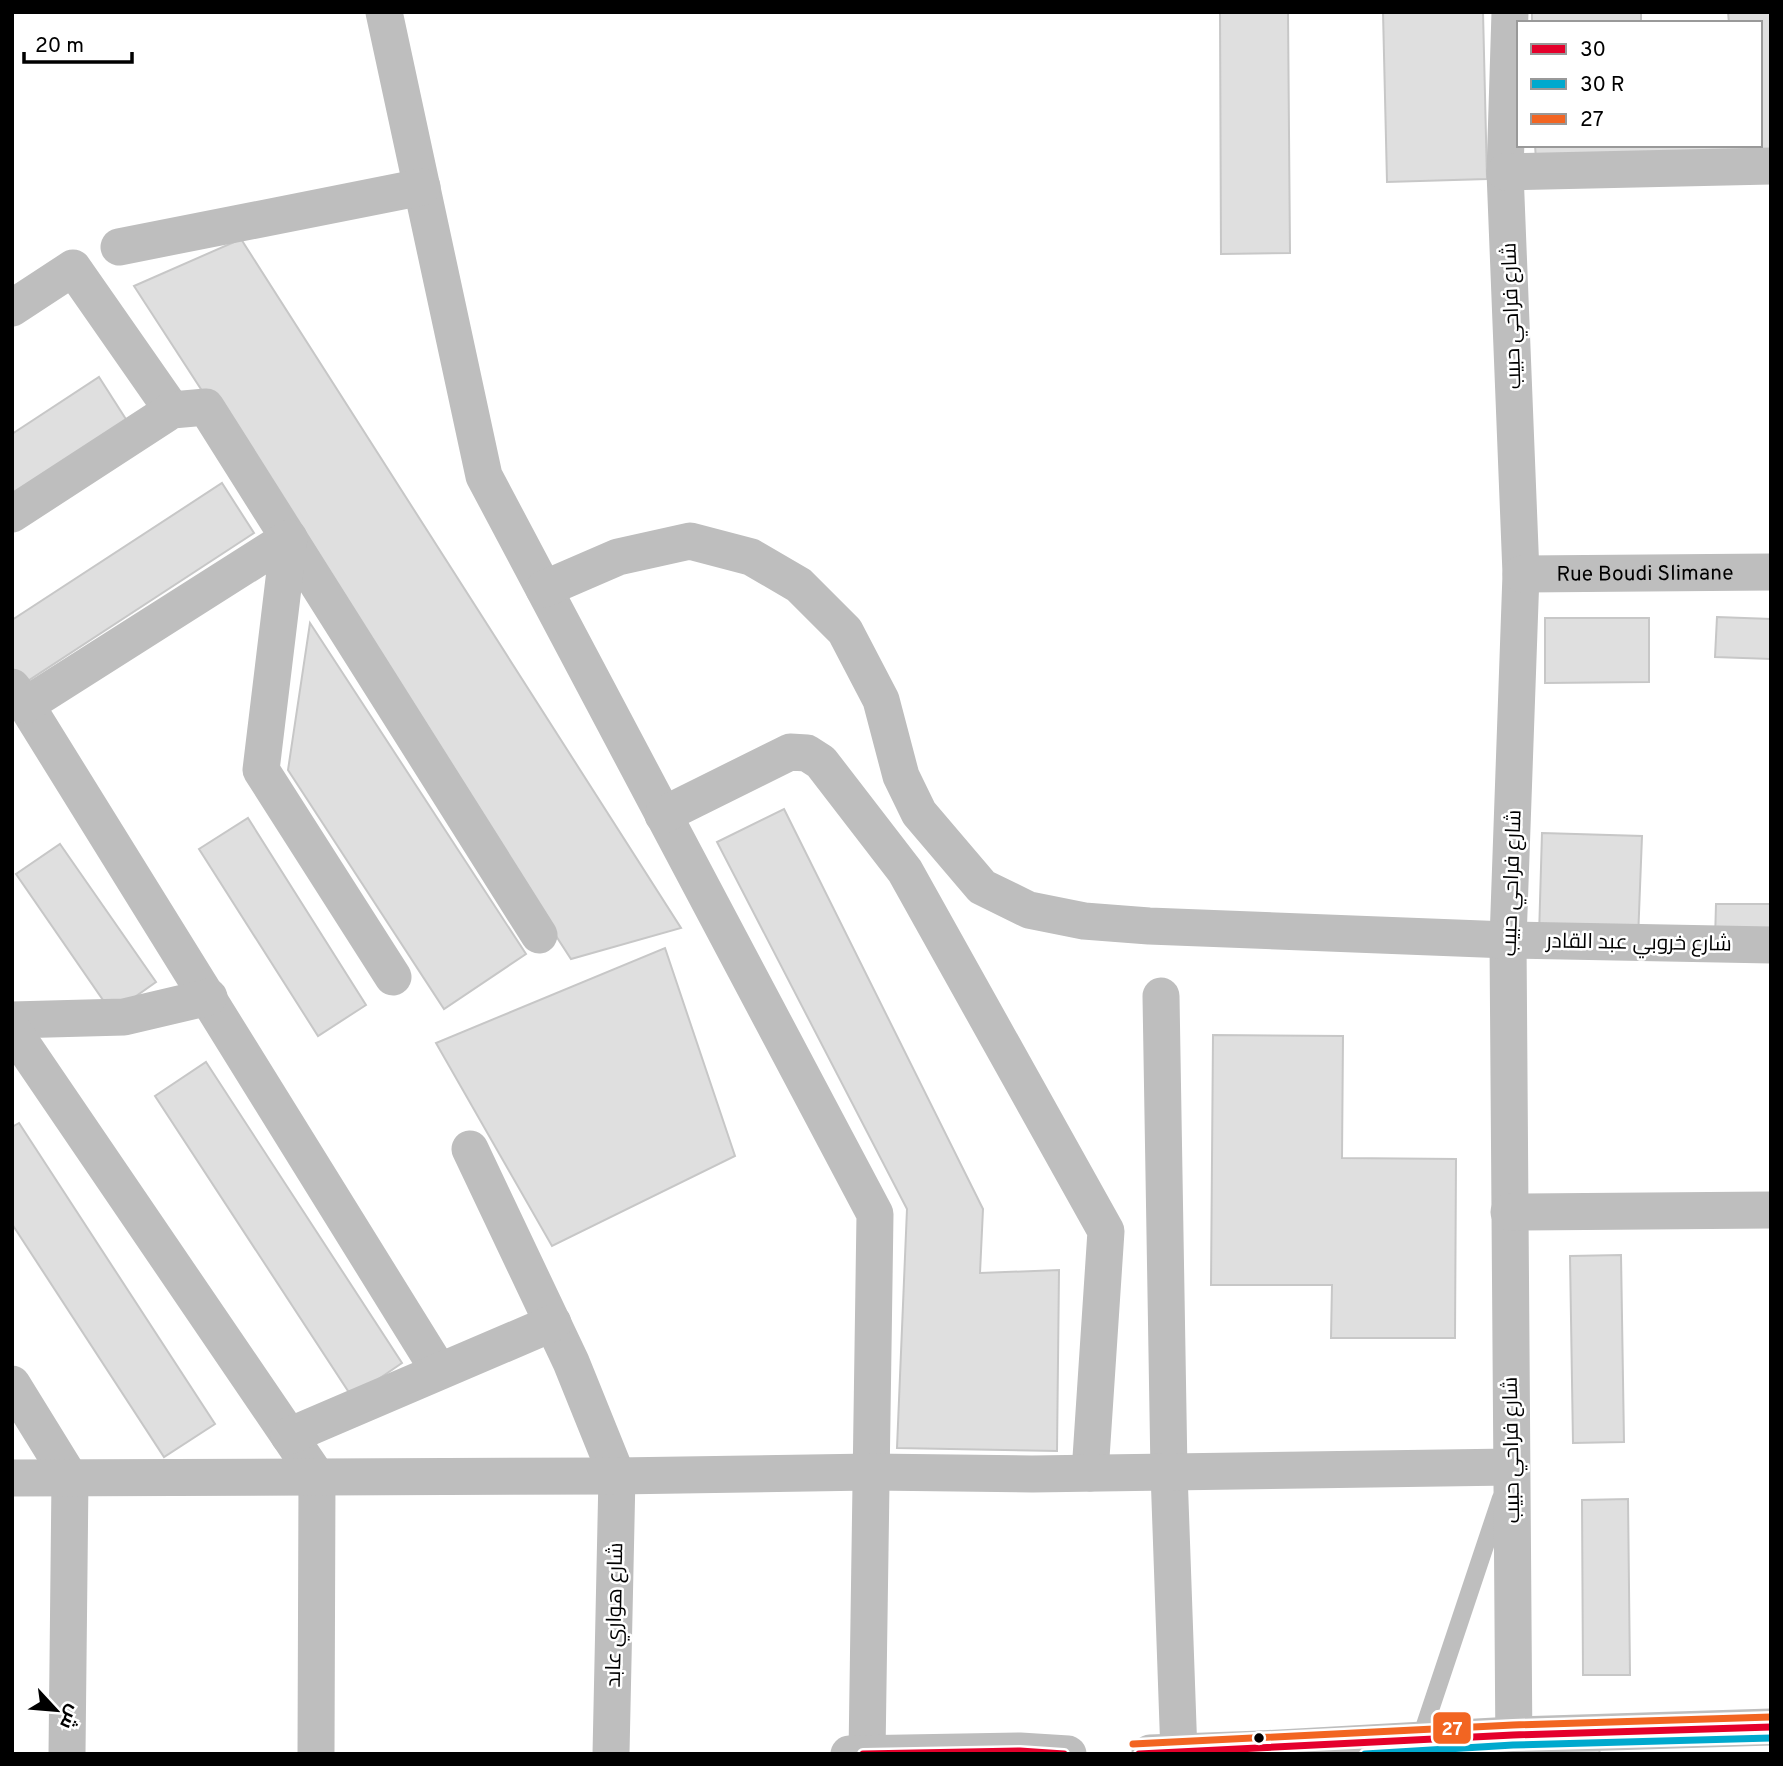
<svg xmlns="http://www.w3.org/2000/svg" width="1783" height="1766" font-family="Overpass,Cairo,sans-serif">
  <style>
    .building { fill: #dfdfdf; stroke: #c7c7c7; stroke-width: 2 }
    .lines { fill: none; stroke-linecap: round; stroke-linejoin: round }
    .service { stroke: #bebebe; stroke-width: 18 }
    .minor { stroke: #bebebe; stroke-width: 37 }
    .minor-bridge { stroke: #bebebe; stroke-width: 37 }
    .bus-1-casing { stroke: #fff; stroke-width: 12 }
    .bus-2-casing { stroke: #fff; stroke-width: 12 }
    .bus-3-casing { stroke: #fff; stroke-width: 12 }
    .bus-1 { stroke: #e4002b; stroke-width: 7 }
    .bus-2 { stroke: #00a9ce; stroke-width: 7 }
    .bus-3 { stroke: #f26522; stroke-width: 7 }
    .bus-dot { fill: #000; stroke: #fff; stroke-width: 2.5 }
    .labels { text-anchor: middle; stroke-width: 5; stroke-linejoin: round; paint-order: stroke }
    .street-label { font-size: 21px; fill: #000; stroke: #fff }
    .line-badge { stroke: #fff; stroke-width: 2.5 }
    .badge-label { font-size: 19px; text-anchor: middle; font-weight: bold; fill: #fff }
  </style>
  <rect width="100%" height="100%" fill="#fff"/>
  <g class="building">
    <polygon points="1220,12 1288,12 1290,253 1221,254"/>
    <polygon points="1383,12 1483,12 1487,179 1387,182"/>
    <rect x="1532" y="12" width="109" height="11"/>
    <polygon points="1728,12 1771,12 1771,154 1536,160 1535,145 1760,145 1760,23 1729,23"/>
    <polygon points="241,239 681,928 571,959 134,286"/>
    <polygon points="99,377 129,424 12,501 12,434"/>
    <polygon points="222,483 254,533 20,686 12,674 12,620"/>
    <polygon points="1717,617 1771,619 1771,659 1715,657"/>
    <polygon points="1545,618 1649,618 1649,682 1545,683"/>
    <polygon points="310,623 526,954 444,1009 288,770"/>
    <polygon points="784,809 983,1209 980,1273 1059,1270 1057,1451 897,1448 907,1209 717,842"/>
    <polygon points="248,818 366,1005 318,1036 199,849"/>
    <polygon points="1542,833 1642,836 1638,939 1539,936"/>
    <polygon points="60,844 156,982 112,1013 16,874"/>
    <polygon points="1716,904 1771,904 1771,940 1715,940"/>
    <polygon points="665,948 735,1156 552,1246 436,1043"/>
    <polygon points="1213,1035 1343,1036 1342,1158 1456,1159 1455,1338 1331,1338 1332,1285 1211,1285"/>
    <polygon points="206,1062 402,1363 352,1397 155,1096"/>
    <polygon points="19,1123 215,1424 164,1457 12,1224 12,1127"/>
    <polygon points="1621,1255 1624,1442 1573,1443 1570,1256"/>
    <polygon points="1628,1499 1630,1675 1583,1675 1582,1500"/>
    <polygon points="1553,1749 1599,1749 1600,1754 1553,1754"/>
  </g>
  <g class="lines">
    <polyline class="service" points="1420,1740 1501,1498"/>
    <g class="minor">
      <polyline points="384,12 484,476 875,1214 867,1754"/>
      <polyline points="1510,12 1505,172 1521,574 1508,940 1514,1754"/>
      <polyline points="1505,172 1771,166"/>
      <polyline points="119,247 422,187"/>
      <polyline points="12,308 73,268 172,410"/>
      <polyline points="12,514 172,410 206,407 539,935"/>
      <path id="s1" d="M1521 574 1771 572"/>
      <polyline points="544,589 618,557 690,541 751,557 799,585 845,631 881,700 901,776 919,813 982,887 1029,910 1084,921 1149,926 1508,940 1771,945"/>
      <polyline points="12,687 26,705 439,1371"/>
      <polyline points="26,705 289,538 261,770 393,977"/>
      <polyline points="663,815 790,752 807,753 821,762 905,871 1106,1231 1090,1473"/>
      <polyline points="1161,996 1169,1472 1179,1754"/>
      <polyline points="12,1020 124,1017 209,997"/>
      <polyline points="12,1029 317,1477 316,1754"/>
      <polyline points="470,1149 571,1362 617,1476 611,1754"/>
      <polyline points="1509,1212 1771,1210"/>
      <polyline points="12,1384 70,1478 67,1754"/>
      <polyline points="289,1436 553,1323"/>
      <polyline points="12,1478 617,1476 871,1472 1032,1474 1511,1467"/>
      <polyline points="1261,1749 1513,1735 1771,1727"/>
      <polyline points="849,1754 1020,1751 1068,1754"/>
    </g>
    <polyline class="minor-bridge" points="1150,1753 1261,1749"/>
    <g class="bus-1-casing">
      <g id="bus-1">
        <polyline points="863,1754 1020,1751 1064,1754"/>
        <polyline points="1139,1754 1513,1735 1771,1727"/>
      </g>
    </g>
    <g class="bus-2-casing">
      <polyline id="bus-2" points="1365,1754 1513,1745 1771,1738"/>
    </g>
    <g class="bus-3-casing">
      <polyline id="bus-3" points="1133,1744 1513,1725 1771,1717"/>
    </g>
    <use href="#bus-1" class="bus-1"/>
    <use href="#bus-2" class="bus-2"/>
    <use href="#bus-3" class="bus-3"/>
  </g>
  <circle class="bus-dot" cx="1259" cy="1738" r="6"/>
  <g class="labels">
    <g class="street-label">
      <text transform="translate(1511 316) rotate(-92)" y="7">شارع فراحي حبيب</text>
      <text dy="7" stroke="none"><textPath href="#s1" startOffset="124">Rue Boudi Slimane</textPath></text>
      <text transform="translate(1511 883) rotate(-88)" y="7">شارع فراحي حبيب</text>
      <text transform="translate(1639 942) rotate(1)" y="7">شارع خروبي عبد القادر</text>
      <text transform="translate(1511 1450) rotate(-91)" y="7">شارع فراحي حبيب</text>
      <text transform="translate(614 1615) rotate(-89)" y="7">شارع هواري عابد</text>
    </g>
  </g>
  <rect class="line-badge" x="1432" y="1711" width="40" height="34" rx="7" fill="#f26522"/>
  <g class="badge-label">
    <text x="1452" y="1735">27</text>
  </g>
  <rect width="1783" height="1766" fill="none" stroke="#000000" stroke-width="28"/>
  <rect x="1517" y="21" width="245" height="126" fill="#ffffff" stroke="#999999" stroke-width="2"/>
  <rect x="1531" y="44" width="35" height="10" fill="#e4002b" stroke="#999999" stroke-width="2"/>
  <text x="1580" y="56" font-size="21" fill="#000000">30</text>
  <rect x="1531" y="79" width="35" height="10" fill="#00a9ce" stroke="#999999" stroke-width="2"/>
  <text x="1580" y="91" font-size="21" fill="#000000">30 R</text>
  <rect x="1531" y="114" width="35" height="10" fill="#f26522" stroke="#999999" stroke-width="2"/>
  <text x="1580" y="126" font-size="21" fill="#000000">27</text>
  <g transform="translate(56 1710) rotate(116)" stroke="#ffffff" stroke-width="5" paint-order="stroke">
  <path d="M0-5L12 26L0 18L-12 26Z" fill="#000000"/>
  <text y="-10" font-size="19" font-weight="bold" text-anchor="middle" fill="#000000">ش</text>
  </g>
  <path d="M24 52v10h108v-10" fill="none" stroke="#000000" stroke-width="3.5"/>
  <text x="35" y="52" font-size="21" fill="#000000" stroke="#ffffff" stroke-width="5" paint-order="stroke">20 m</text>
</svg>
